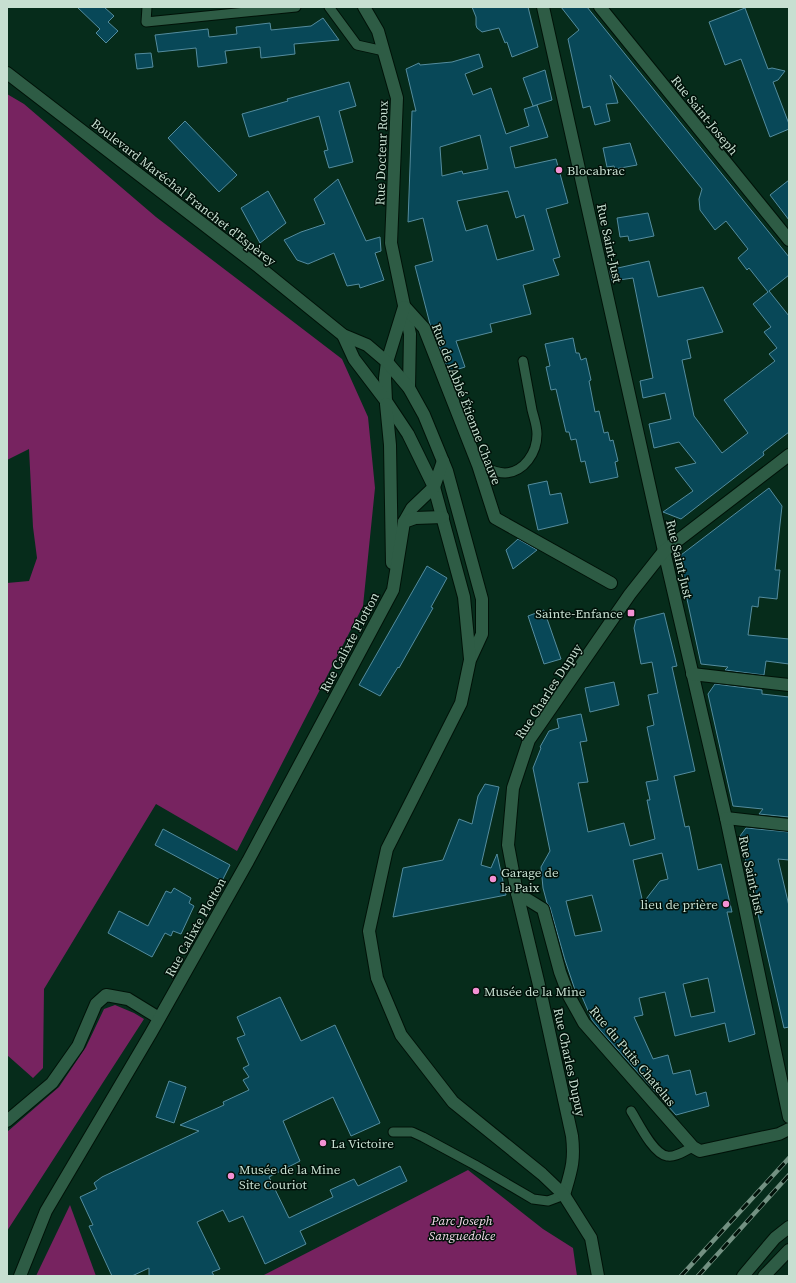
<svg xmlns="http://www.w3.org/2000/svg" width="796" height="1283" font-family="'Source Serif 4',serif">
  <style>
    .green { fill: #772360 }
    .building { fill: #084858; stroke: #548c9e; fill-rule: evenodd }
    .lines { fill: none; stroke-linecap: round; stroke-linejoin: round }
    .lane-casing { stroke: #001208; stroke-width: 11 }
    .street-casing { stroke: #001208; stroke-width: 14 }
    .secondary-casing { stroke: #001208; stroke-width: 14 }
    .lane { stroke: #2e5c45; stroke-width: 9 }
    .street { stroke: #2e5c45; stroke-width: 12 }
    .secondary { stroke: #2e5c45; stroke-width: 12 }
    .rail-casing { stroke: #739182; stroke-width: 4.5 }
    .rail { stroke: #011109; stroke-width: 3; stroke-dasharray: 9; stroke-linecap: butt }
    .poi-dot { fill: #f491d4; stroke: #011109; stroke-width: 1.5 }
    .labels { text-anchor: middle; stroke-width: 3; stroke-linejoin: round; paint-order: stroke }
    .street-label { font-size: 13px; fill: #c7dfd1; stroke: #011109 }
    .poi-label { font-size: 13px; fill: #c7dfd1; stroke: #011109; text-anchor: start }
    .park-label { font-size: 13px; font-style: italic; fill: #f5daeb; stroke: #011109 }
  </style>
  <rect width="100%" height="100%" fill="#062c1b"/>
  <g class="green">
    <polygon points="7,94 24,104 156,217 342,359 368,417 375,488 363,606 237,851 156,804 44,989 43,1068 33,1078 7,1055 7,583 29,581 37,558 33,527 29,449 7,460"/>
    <polygon points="115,1005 134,1013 144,1019 7,1231 7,1132 59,1087 86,1047 104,1009"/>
    <polygon points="468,1170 543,1229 573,1248 577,1276 262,1276"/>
    <polygon points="70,1205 96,1276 36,1276"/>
  </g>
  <g class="building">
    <polygon points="77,7 104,7 114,16 108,22 118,31 106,43 96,33 100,29"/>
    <polygon points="472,7 528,7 538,47 512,57 507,42 505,43 499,28 482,32 477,28 476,25 476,17"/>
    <polygon points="561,7 587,7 789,257 789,275 769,291 789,316 789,432 763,452 764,455 681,519 663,512 693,491 675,468 696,463 679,442 654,448 649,424 671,419 665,393 643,398 640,381 653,378 633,278 612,281 609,270 649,261 658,297 703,287 723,332 687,340 691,358 682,360 694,416 722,453 748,433 724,400 775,361 769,354 777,348 764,332 771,327 753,304 768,292 749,268 747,270 738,258 748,249 726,221 715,230 700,210 699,199 702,189 610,75 618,103 606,104 610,121 595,125 590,106 583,108 568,39 579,30"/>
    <polygon points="745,8 768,69 772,68 785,71 778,80 773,82 789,124 789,129 770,137 741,59 725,65 709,22"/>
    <polygon points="323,18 339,40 294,44 295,54 261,58 260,47 225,51 227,63 198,67 196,48 158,52 155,35 208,29 209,37 237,34 236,27 270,23 271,30 311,26"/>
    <polygon points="151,53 153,67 137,69 135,54"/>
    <path d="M479 54 483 67 465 74 473 95 491 88 506 134 529 126 524 109 537 105 548 137 510 147 515 168 556 159 568 203 546 209 560 257 553 259 559 275 523 285 531 314 490 324 492 332 456 341 465 367 449 372 430 324 415 266 433 261 423 218 408 222 412 111H416L406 69 419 63 420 65 452 62ZM480 135 488 169 463 174 462 171 442 176 440 147ZM508 191 516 218 524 215 534 250 497 260 487 225 466 231 457 201Z"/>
    <polygon points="545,70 552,100 533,106 523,78"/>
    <polygon points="349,82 356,106 339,111 353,162 329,168 324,151 328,150 319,116 249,137 242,114 288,101 287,99"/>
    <polygon points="185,121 237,175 219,192 168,138"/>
    <polygon points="630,143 637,165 615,169 614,166 607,167 603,148"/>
    <polygon points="338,179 366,241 380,237 381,251 375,253 384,280 360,288 359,284 347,286 334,253 308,264 297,260 284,240 301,232 325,224 314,199"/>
    <polygon points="789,180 789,220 770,195"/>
    <polygon points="268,191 286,223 260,243 241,208"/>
    <polygon points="648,213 654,236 629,241 628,236 620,237 617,218"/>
    <polygon points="573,338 576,353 579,353 581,360 586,358 591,380 589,381 595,412 599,411 604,433 608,432 610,441 613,440 618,461 615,462 618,477 590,483 585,461 581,462 576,439 571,440 569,432 566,432 556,389 551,390 546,367 550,366 545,344"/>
    <polygon points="547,481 550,495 561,493 568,523 538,530 528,485"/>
    <polygon points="769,488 782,506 775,570 780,570 777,599 759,597 758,607 752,606 748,635 789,639 789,664 766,661 764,675 725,670 728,667 701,664 679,562 681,555"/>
    <polygon points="518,539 537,550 513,569 506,550"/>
    <polygon points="427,566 447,578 431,607 433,608 399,668 398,667 380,696 359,685"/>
    <polygon points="544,610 561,659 544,664 528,616"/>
    <path d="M664 613 677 666 672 667 695 771 674 776 685 827 689 826 698 870 721 864 732 912H727L755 1034 729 1042 725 1023 675 1036 665 992 639 998 643 1015 634 1017 653 1059 668 1055 673 1074 690 1070 696 1095 706 1092 709 1106 676 1115 601 1031 592 1020 580 992 576 993 565 960 550 907 547 903 543 888 541 867 550 851 533 768 541 748 540 747 549 731 559 728 557 719 581 714 587 741 580 742 588 782 578 783 588 832 624 823 630 846 655 839 647 800H650L646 782 658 780 647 727 654 725 648 695 658 693 652 662 641 664 634 628 636 620ZM662 853 668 879 660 881 643 903 633 860ZM592 895 602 931 575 936 566 901ZM708 978 715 1012 691 1017 683 984Z"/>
    <polygon points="614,682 619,705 590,712 585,688"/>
    <polygon points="715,684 762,690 762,694 789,697 789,817 759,814 763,809 733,806 708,694"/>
    <polygon points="485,784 499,787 481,865 491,868 497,854 506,895 393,917 403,868 443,860 459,819 472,824 478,796"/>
    <polygon points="746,828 789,832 789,860 778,859 789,906 789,1027 784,1028 740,836"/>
    <polygon points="163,829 230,865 222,881 155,845"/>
    <polygon points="174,888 191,898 189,903 194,906 181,934 173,931 171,936 165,933 152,957 108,933 119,911 148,926 166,891 171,893"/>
    <polygon points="280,997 301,1041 335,1025 380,1123 351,1136 333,1097 283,1121 300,1161 269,1177 289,1218 333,1197 330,1190 354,1179 358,1186 400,1166 407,1181 300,1231 306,1244 265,1264 243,1216 229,1222 223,1210 197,1222 220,1269 212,1272 214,1276 149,1276 149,1268 132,1276 112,1276 89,1226 93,1225 80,1197 97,1189 94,1183 102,1177 199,1131 180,1125 224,1105 223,1102 249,1090 243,1080 249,1077 243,1068 249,1065 237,1038 245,1035 237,1017"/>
    <polygon points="169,1081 186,1087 174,1123 156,1117"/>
  </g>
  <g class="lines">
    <g class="lane-casing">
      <g id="lane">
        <polyline points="147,7 146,22 296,7"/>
        <polyline points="329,7 357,45 384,51"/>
        <path d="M478 465C486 468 496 473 505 473 524 472 537 453 537 434 537 426 534 418 532 410 529 394 526 378 523 361"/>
        <path d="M631 1111C638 1122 653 1154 667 1156 675 1158 686 1150 693 1147"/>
        <polyline points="393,1132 412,1132 423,1137 475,1165 533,1199 548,1201 564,1195"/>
      </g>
    </g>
    <g class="street-casing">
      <g id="street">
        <polyline points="364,7 378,31 397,98 391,243 410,334 409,388"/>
        <polyline points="543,7 664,551 726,818 789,1117"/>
        <polyline points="405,307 424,328 478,465 495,518 611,583"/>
        <polyline points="386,401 385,378 387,362 404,307"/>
        <polyline points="692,674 789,685"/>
        <polyline points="726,818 789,825"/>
        <polyline points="517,893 543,909 560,972 569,996 584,1023 693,1147 700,1151 779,1134 789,1129"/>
        <polyline points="7,1121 52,1083 78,1046 96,1004 106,995 128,999 159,1018"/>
        <path d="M564 1195C571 1171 575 1161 572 1136L539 985 517 893 508 845 513 788 529 740 630 594 664 551 789 455"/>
      </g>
    </g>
    <g class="secondary-casing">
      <g id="secondary">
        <polyline points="600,7 789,240"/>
        <polyline points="7,73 259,267 343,335 367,345 387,362 409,388 424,415 447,471 482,599 482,634 470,660 461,703 387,849 369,931 377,978 401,1035 453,1102 542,1174 564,1195 591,1238 598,1276"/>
        <polyline points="343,335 354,359 386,401 408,434 434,487 464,597 470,659"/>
        <polyline points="386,404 390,445 392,563"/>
        <polyline points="404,522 412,508 434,487 443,461"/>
        <polyline points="20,1276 46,1211 151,1033 248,861 393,590 404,522 415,518 443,517"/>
        <polyline points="743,1276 775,1238 789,1227"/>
        <polyline points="764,1276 789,1250"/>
      </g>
    </g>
    <use href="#lane" class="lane"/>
    <use href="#street" class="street"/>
    <use href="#secondary" class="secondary"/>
    <g class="rail-casing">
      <g id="rail">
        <polyline points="681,1276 789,1158"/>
        <polyline points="698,1276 789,1175"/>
      </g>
    </g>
    <use href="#rail" class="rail"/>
  </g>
  <g class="poi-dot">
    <circle cx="559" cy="170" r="4"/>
    <rect x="627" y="609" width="8" height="8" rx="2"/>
    <circle cx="493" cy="879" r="4"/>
    <circle cx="726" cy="904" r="4"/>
    <circle cx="476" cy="991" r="4"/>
    <circle cx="323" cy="1143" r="4"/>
    <circle cx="231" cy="1176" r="4"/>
  </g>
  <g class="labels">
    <g class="street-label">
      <text transform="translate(705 115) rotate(51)" y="5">Rue Saint-Joseph</text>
      <text transform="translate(381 153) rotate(-88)" y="5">Rue Docteur Roux</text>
      <text transform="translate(184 192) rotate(38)" y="5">Boulevard Maréchal Franchet d'Espèrey</text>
      <text transform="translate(610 243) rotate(78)" y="5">Rue Saint-Just</text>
      <text transform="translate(467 404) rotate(69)" y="5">Rue de l'Abbé Étienne Chauve</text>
      <text transform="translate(680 559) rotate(77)" y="5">Rue Saint-Just</text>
      <text transform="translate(349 642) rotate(-62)" y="5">Rue Calixte Plotton</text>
      <text transform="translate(548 691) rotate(-57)" y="5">Rue Charles Dupuy</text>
      <text transform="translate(752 875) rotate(78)" y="5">Rue Saint-Just</text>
      <text transform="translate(195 927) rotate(-61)" y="5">Rue Calixte Plotton</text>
      <text transform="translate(633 1056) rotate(50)" y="5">Rue du Puits Chatelus</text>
      <text transform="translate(570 1062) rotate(78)" y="5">Rue Charles Dupuy</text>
    </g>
    <g class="poi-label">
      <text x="567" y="175">Blocabrac</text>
      <text x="623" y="618" text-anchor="end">Sainte-Enfance</text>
      <text x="501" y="877">Garage de<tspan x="501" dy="15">la Paix</tspan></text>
      <text x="718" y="909" text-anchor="end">lieu de prière</text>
      <text x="484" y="996">Musée de la Mine</text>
      <text x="331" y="1148">La Victoire</text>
      <text x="239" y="1174">Musée de la Mine<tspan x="239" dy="15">Site Couriot</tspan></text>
    </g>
    <g class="park-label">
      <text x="462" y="1225">Parc Joseph<tspan x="462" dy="15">Sanguedolce</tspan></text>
    </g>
  </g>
  <rect width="796" height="1283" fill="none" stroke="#c7dfd1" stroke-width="16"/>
</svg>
